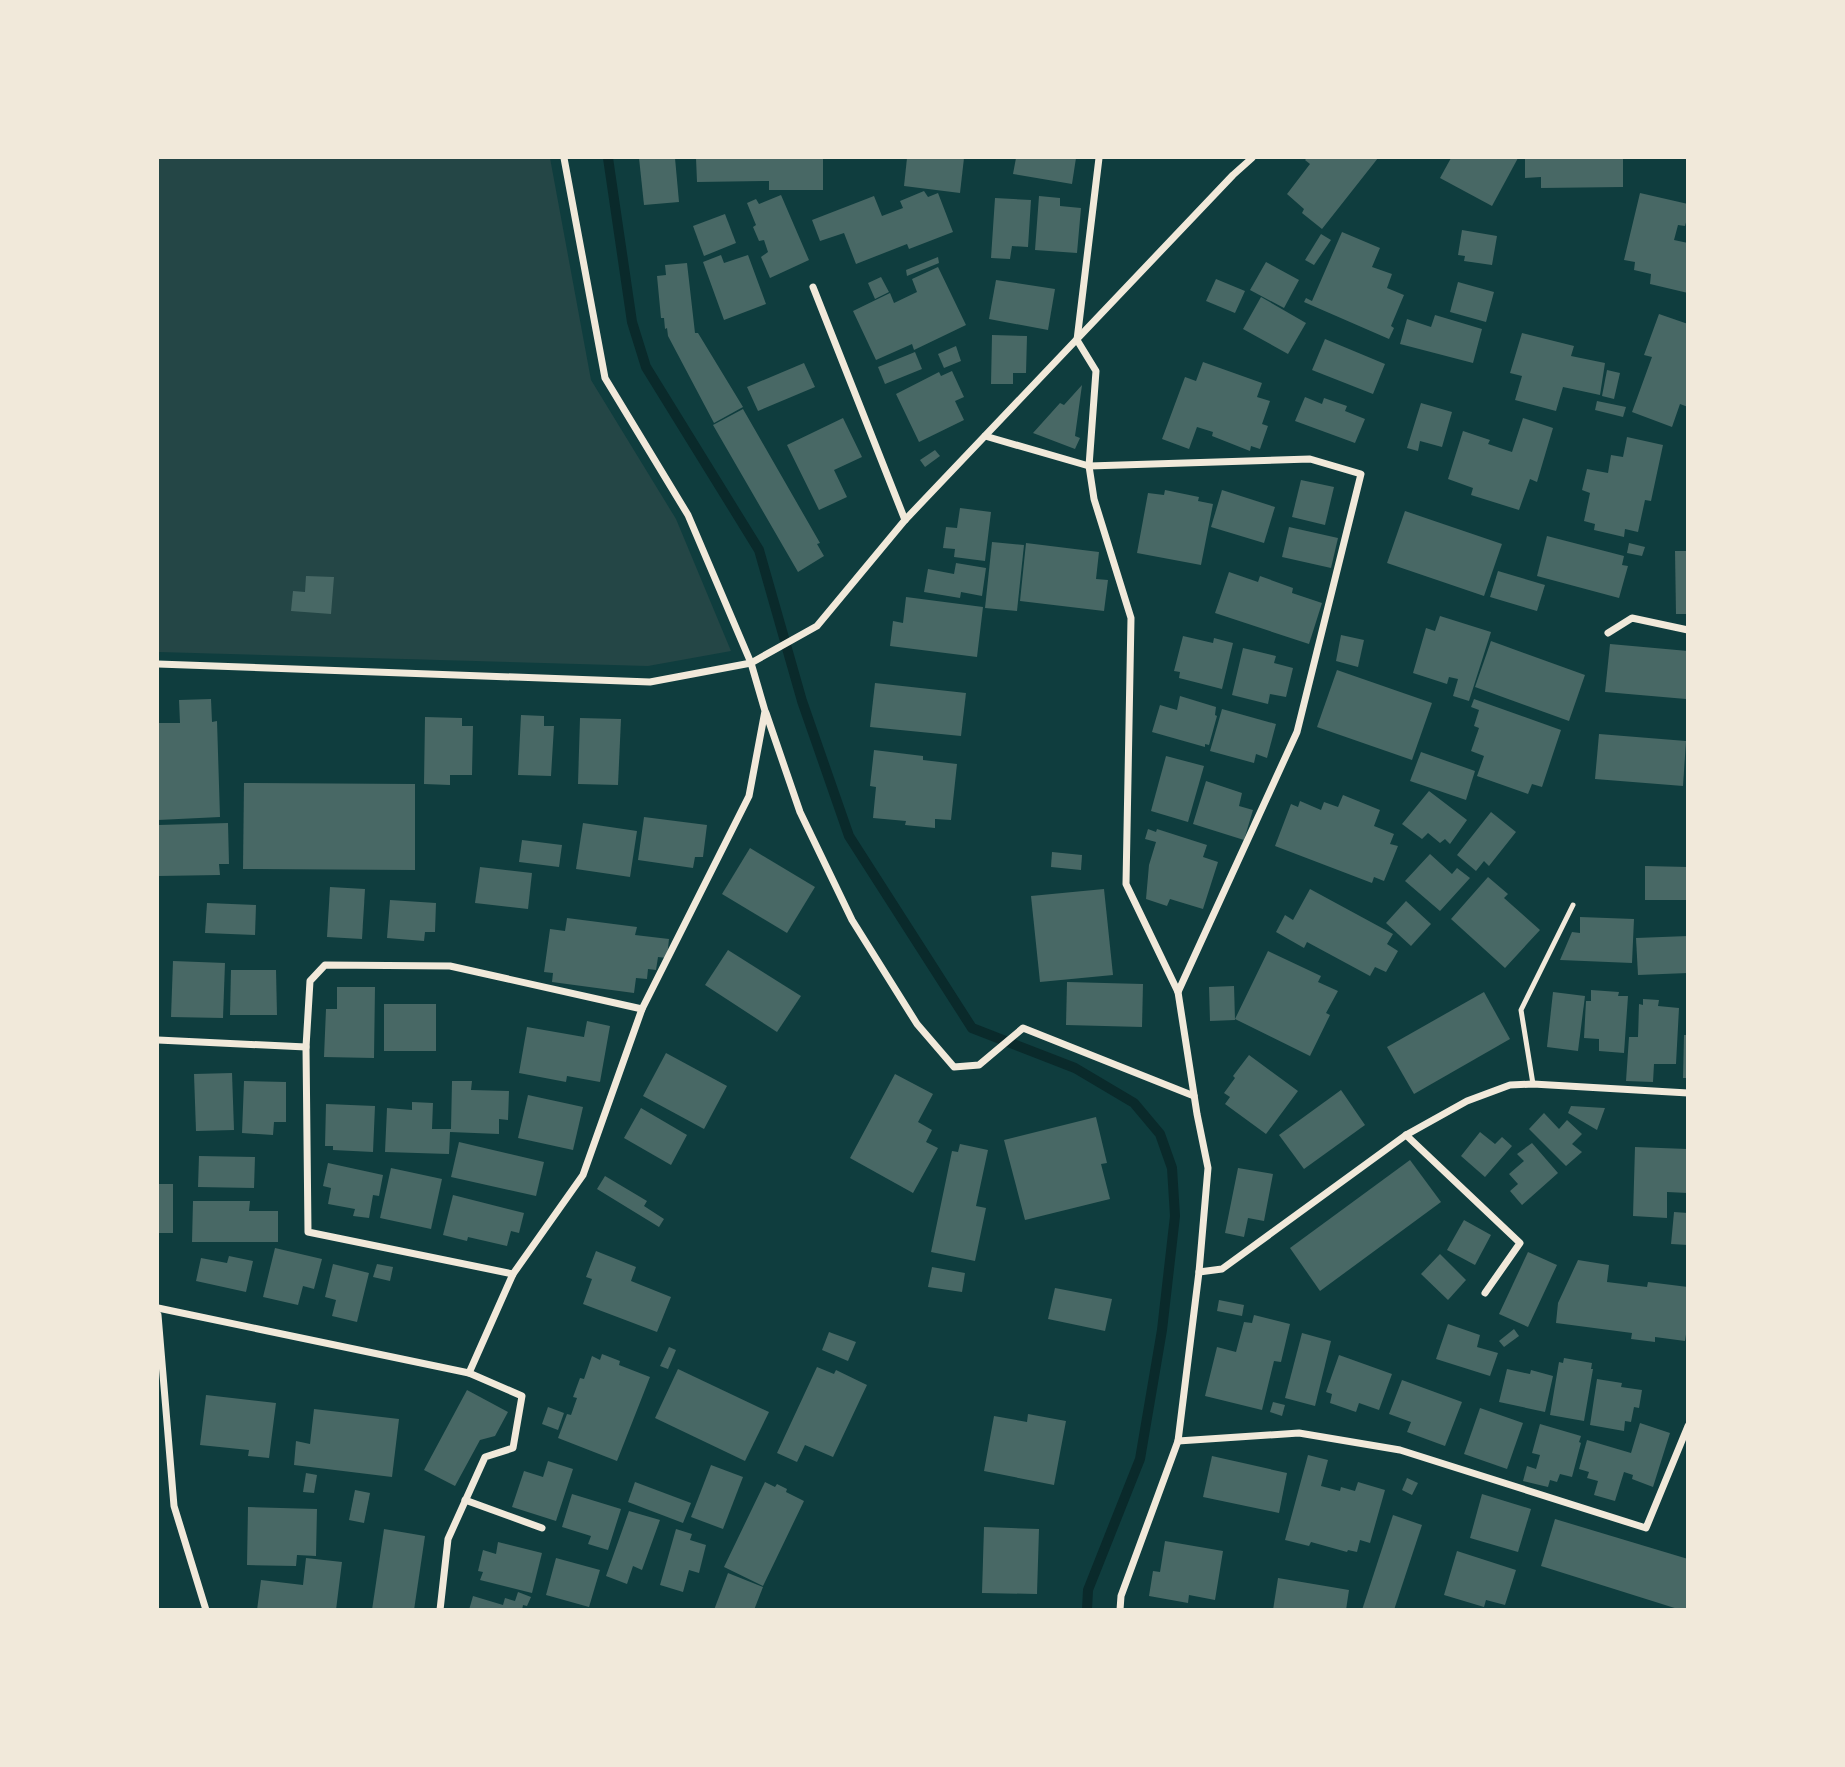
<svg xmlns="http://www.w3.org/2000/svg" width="1845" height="1767" font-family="'Playfair Display',serif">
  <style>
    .green { fill: #244646 }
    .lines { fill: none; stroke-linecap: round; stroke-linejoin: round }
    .stream { stroke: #0a2a2b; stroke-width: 10 }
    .building { fill: #486865 }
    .service { stroke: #f1e9da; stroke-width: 5 }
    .minor { stroke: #f1e9da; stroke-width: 7 }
  </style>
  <rect width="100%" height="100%" fill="#0f3d3e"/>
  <polygon class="green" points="158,158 550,158 591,380 676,519 731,651 648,666 158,652"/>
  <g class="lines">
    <polyline class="stream" points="608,158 632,322 646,367 759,550 802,701 849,836 972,1028 1075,1068 1134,1103 1160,1134 1172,1168 1175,1216 1162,1330 1140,1459 1088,1590 1087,1610"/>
  </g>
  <g class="building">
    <polygon points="639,158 675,158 679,202 644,205"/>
    <polygon points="696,158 823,158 823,190 769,190 769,181 697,182"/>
    <polygon points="907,158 964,158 960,193 904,186"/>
    <polygon points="1016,158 1076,158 1072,184 1013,174"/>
    <polygon points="1307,158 1378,158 1322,229 1302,213 1304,209 1287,194 1310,164 1305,160"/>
    <polygon points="1451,158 1518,158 1492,206 1440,178"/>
    <polygon points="1525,158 1623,158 1623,187 1541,188 1541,177 1525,178"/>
    <polygon points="924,191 928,197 938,193 953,232 909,249 907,244 856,264 844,233 820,241 812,220 874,196 882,216 903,208 900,201"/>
    <polygon points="1640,193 1688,204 1688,215 1685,226 1678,225 1674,240 1688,243 1688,293 1650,284 1651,274 1634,270 1635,262 1624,260"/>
    <polygon points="781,195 809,260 770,278 761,257 768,252 764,240 759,241 753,227 756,225 747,203 756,199 759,204"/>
    <polygon points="1039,196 1060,198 1060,206 1081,208 1077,253 1035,250"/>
    <polygon points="995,198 1031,200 1028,247 1012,246 1010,259 991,258"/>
    <polygon points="725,214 736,243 704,256 693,226"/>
    <polygon points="1462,230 1497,236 1492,265 1464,261 1465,256 1458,255"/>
    <polygon points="1342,232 1380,248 1372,267 1392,274 1387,288 1404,295 1391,326 1394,328 1389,339 1304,302 1306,298 1312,301"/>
    <polygon points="1321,234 1331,240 1314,265 1305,260"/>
    <polygon points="721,255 724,263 748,255 766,304 724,320 703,262"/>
    <polygon points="938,257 939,263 907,276 906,270"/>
    <polygon points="1266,262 1299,280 1284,308 1250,290"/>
    <polygon points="687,263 695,333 698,333 743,407 714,423 668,336 667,328 665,329 664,318 661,318 657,276 666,275 665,265"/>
    <polygon points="938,267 966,325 914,350 912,344 876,360 853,311 890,293 894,303 917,292 912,279"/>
    <polygon points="881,277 889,292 875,299 868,283"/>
    <polygon points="1216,279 1245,291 1235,313 1206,301"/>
    <polygon points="996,280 1055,289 1048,330 989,319"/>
    <polygon points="1458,282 1494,292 1486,322 1450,312"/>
    <polygon points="1261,297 1306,323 1288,354 1243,329"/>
    <polygon points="1659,314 1688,324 1688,407 1680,404 1672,427 1632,412 1652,357 1644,355"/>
    <polygon points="1435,315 1482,329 1473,363 1400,344 1407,319 1431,327"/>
    <polygon points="1522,333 1574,346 1571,356 1605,363 1600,395 1563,387 1556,411 1515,400 1522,376 1510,373"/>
    <polygon points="992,335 1027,336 1026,373 1013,373 1013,384 991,384"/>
    <polygon points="1325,339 1385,364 1373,394 1312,370"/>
    <polygon points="956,346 961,361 944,368 938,354"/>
    <polygon points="915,352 922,369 885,384 878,367"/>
    <polygon points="1203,362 1262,383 1257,397 1270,401 1262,424 1268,426 1260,449 1251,446 1250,451 1212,436 1213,432 1197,427 1189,449 1162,439 1185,377 1196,381"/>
    <polygon points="804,363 815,387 758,411 747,387"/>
    <polygon points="1607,370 1620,373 1614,399 1602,396"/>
    <polygon points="952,371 964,397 955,401 964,420 919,442 896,394 939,372 941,376"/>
    <polygon points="1082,385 1075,436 1080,438 1075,449 1033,433 1060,403 1064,405"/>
    <polygon points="1305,397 1322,404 1324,398 1347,406 1345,411 1365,419 1355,443 1295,421"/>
    <polygon points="1597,401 1626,407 1623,417 1595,410"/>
    <polygon points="1421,403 1452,412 1442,447 1420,441 1418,451 1407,448"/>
    <polygon points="743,409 820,543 817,544 824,556 798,572 713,425"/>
    <polygon points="843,418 862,457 834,470 847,497 819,510 787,445"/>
    <polygon points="1523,418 1553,428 1537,482 1530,479 1519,510 1471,495 1473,488 1448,479 1463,431 1490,440 1488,444 1512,452"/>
    <polygon points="1627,437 1663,445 1651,501 1645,500 1638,532 1625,529 1624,537 1594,530 1595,524 1584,521 1590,493 1582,490 1587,469 1608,473 1611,455 1623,457"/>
    <polygon points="935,450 940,456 925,467 920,460"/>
    <polygon points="1301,480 1334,487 1325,525 1292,517"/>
    <polygon points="1165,490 1199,497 1198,501 1213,504 1201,565 1137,553 1148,493 1164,495"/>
    <polygon points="1222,490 1275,507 1264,543 1211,527"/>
    <polygon points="960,508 991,512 985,561 954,557 955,549 943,548 946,527 957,528"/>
    <polygon points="1405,511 1502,544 1484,596 1387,563"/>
    <polygon points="1289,527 1338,538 1331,568 1282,557"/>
    <polygon points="1547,536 1624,556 1622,565 1628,566 1619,598 1537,576"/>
    <polygon points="992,542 1024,545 1017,611 985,608"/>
    <polygon points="1026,543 1099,552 1096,579 1108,580 1104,611 1020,601"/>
    <polygon points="1629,543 1645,547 1642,556 1627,553"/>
    <polygon points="1675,551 1688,551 1688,614 1676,614"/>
    <polygon points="956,563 986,568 982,596 961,592 960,598 924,592 928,569 954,574"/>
    <polygon points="1498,571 1545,585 1537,611 1490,597"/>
    <polygon points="1229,572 1258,582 1260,576 1293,588 1292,593 1322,603 1309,644 1215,613"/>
    <polygon points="306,576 334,577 331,614 291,611 293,591 305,592"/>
    <polygon points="906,597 983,607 977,657 890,646 893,621 903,623"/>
    <polygon points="1440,616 1491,632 1469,701 1453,696 1458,679 1449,677 1447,684 1413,673 1426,628 1435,631"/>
    <polygon points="1341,635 1364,640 1358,667 1336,661"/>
    <polygon points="1183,636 1213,643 1214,638 1233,643 1222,689 1179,678 1180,672 1174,671"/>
    <polygon points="1491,641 1585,675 1569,721 1475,687"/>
    <polygon points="1610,644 1688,651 1686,699 1605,692"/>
    <polygon points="1243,648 1276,656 1274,663 1293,668 1286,697 1270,694 1268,704 1232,695"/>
    <polygon points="1337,670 1432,703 1412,760 1317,727"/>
    <polygon points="875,683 966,693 961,736 870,727"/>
    <polygon points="1180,696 1216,707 1215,715 1217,716 1209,745 1205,744 1205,747 1152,732 1160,705 1177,710"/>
    <polygon points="211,699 212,722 217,721 220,817 158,820 158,723 180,723 179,700"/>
    <polygon points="1474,699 1561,730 1542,787 1532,784 1528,794 1477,776 1484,756 1471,751 1479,728 1474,726 1479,710 1471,707"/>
    <polygon points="1222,709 1276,724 1267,758 1256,754 1254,763 1210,751"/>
    <polygon points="521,715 544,716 544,726 554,726 551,776 518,775"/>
    <polygon points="425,717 462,718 462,726 473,726 472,775 450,775 450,785 424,784"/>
    <polygon points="580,718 621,719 618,785 578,784"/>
    <polygon points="1599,734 1686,741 1683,786 1595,779"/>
    <polygon points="874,750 923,756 923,760 957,764 951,820 935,819 935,828 905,825 906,821 873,818 876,787 870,786"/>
    <polygon points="1421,752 1475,771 1466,800 1410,781"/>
    <polygon points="1166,756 1204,766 1188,822 1151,811"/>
    <polygon points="1206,781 1242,793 1239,806 1253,810 1244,840 1193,824"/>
    <polygon points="244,783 415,784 415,870 243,869"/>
    <polygon points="1429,791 1467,820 1450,844 1445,839 1440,843 1428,833 1422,839 1402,824"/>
    <polygon points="1343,795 1380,810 1374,826 1394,834 1390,844 1398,846 1384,881 1374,877 1372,883 1275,846 1291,804 1298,807 1300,801 1321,810 1324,802 1338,807"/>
    <polygon points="1491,812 1516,832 1489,866 1484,861 1476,871 1457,855"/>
    <polygon points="644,817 707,825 703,857 695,857 693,868 638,860"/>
    <polygon points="228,823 229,864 219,864 220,875 158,876 158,825"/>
    <polygon points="583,823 637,831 630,877 576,869"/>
    <polygon points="1148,829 1156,832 1157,829 1207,845 1203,857 1218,862 1203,909 1170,899 1167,906 1146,899 1149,865 1156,842 1145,839"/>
    <polygon points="522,840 562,845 559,867 519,862"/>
    <polygon points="750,848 815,887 787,933 722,894"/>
    <polygon points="1052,852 1082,855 1081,870 1051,867"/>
    <polygon points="1430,854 1452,874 1457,868 1470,878 1440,911 1405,881"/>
    <polygon points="1645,866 1688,867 1688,900 1645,900"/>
    <polygon points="480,867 532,873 528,909 475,903"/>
    <polygon points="1488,877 1508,894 1504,898 1540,930 1505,968 1451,919"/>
    <polygon points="330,887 365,889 362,939 327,937"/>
    <polygon points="1104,889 1113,975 1040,982 1031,896"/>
    <polygon points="1310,889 1393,934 1387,944 1398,951 1386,972 1375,967 1370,976 1307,942 1304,948 1276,932 1285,915 1293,920"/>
    <polygon points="390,900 436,903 435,932 425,932 424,941 387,938"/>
    <polygon points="1406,901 1431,924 1411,946 1386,923"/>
    <polygon points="207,903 256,905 255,935 205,933"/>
    <polygon points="1580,917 1634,919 1632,963 1560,960 1572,932 1580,933"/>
    <polygon points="567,918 637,927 635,935 669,939 667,958 658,957 656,970 648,969 647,979 636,978 634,993 552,982 553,973 544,972 550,929 565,931"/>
    <polygon points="1688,936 1688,973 1638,975 1636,938"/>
    <polygon points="728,950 801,996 777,1032 705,985"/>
    <polygon points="1268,951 1321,976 1318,982 1338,991 1326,1013 1330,1015 1310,1056 1235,1019"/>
    <polygon points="173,961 225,963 223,1018 171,1017"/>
    <polygon points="231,970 276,970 277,1015 230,1015"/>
    <polygon points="1067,982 1143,984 1142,1027 1066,1025"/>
    <polygon points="1234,986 1235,1020 1210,1021 1209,987"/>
    <polygon points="337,987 375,987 374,1058 324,1057 326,1009 337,1009"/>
    <polygon points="1591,990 1619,992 1618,996 1628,996 1624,1053 1599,1051 1599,1039 1584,1038 1586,1001 1591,1001"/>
    <polygon points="1484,992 1510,1039 1414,1094 1387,1047"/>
    <polygon points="1553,992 1585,996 1578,1051 1547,1047"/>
    <polygon points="1643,999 1659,1000 1658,1006 1679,1008 1676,1064 1654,1064 1653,1082 1626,1081 1629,1037 1638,1037 1639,1004 1643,1005"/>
    <rect x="384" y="1004" width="52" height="47"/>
    <polygon points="587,1021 610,1026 600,1082 567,1076 566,1082 519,1073 527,1027 584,1037"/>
    <polygon points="1684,1035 1688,1035 1688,1078 1683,1078"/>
    <polygon points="666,1053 727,1086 704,1129 643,1096"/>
    <polygon points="1249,1055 1298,1091 1266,1134 1225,1104 1230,1097 1224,1093 1235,1078 1233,1076"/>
    <polygon points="232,1073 234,1130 196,1131 194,1074"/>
    <polygon points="895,1074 933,1094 918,1122 932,1130 926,1142 938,1148 913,1193 850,1158"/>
    <polygon points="244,1081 286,1082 286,1122 274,1122 273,1135 242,1133"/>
    <polygon points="452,1081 472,1081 471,1090 509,1091 508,1120 499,1119 499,1134 450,1132 449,1154 385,1152 387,1108 412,1110 412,1102 433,1103 432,1129 451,1129"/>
    <polygon points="1341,1090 1365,1125 1304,1169 1279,1135"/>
    <polygon points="528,1095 583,1107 573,1150 518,1138"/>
    <polygon points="326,1104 375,1106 373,1152 333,1150 333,1146 325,1146"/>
    <polygon points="1571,1106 1605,1108 1597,1130 1568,1113"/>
    <polygon points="641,1108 687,1135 671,1165 624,1138"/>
    <polygon points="1544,1113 1559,1129 1567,1120 1582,1134 1572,1144 1582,1152 1566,1166 1529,1129"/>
    <polygon points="1096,1117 1107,1163 1101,1164 1110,1199 1025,1220 1004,1140"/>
    <polygon points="1480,1132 1495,1144 1502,1137 1512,1146 1485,1177 1461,1156"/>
    <polygon points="459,1142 544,1162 536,1196 451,1177"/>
    <polygon points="1532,1143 1558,1173 1522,1205 1510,1191 1518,1184 1509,1174 1524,1161 1517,1154"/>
    <polygon points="960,1144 988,1150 976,1206 986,1208 975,1261 931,1252 952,1151 958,1152"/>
    <polygon points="1635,1147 1687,1149 1688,1193 1667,1192 1667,1218 1633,1216"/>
    <polygon points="199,1156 255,1157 254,1188 198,1187"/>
    <polygon points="1410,1160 1441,1202 1320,1291 1290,1248"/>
    <polygon points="328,1163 383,1175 379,1196 373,1195 369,1218 353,1216 355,1209 328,1204 331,1188 323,1186"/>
    <polygon points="391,1168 442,1179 431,1229 380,1218"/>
    <polygon points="1238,1168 1273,1174 1264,1221 1248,1218 1244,1237 1225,1233"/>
    <polygon points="605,1176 647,1201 644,1206 664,1219 659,1227 597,1189"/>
    <rect x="158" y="1184" width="15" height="49"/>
    <polygon points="453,1195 524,1213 519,1233 511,1231 507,1246 468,1237 467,1241 443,1235"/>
    <polygon points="193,1201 250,1201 249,1211 278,1211 278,1242 192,1242"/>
    <polygon points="1674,1212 1688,1213 1688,1245 1671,1244"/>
    <polygon points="1464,1220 1491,1235 1475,1265 1447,1250"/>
    <polygon points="275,1248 322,1259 314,1289 303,1286 298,1305 263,1297"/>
    <polygon points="596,1251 636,1267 631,1281 671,1297 657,1332 583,1304 592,1279 586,1277"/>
    <polygon points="1528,1252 1557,1265 1528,1327 1499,1314"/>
    <polygon points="1440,1254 1466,1280 1448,1300 1421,1274"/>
    <polygon points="229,1256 253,1261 246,1292 196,1281 201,1258 227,1263"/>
    <polygon points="1578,1260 1609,1265 1607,1282 1647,1287 1648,1282 1688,1287 1688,1321 1685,1341 1655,1337 1655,1342 1631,1339 1632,1333 1556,1323 1558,1303"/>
    <polygon points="333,1264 369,1273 357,1322 332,1316 336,1300 325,1297"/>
    <polygon points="377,1264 393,1267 390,1281 373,1277"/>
    <polygon points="932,1267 965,1273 962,1292 928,1287"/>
    <polygon points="1055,1288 1112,1299 1105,1331 1048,1319"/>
    <polygon points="1219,1300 1244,1305 1242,1316 1217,1311"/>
    <polygon points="1254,1315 1290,1324 1281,1362 1274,1361 1262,1410 1205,1396 1217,1347 1236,1352 1244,1322 1252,1323"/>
    <polygon points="1448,1324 1480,1335 1477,1347 1498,1353 1490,1376 1436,1359"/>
    <polygon points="1514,1329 1519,1336 1504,1347 1499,1341"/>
    <polygon points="829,1332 856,1342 848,1361 822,1350"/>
    <polygon points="1302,1333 1331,1341 1315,1406 1285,1398"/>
    <polygon points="669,1347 676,1350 668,1369 660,1366"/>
    <polygon points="602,1354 620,1361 619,1365 650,1377 617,1461 558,1438 567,1414 571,1415 577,1398 573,1397 580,1378 584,1379 592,1356 600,1360"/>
    <polygon points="1339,1355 1392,1374 1379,1410 1359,1403 1356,1412 1330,1403 1332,1394 1326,1392"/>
    <polygon points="1564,1358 1592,1363 1591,1369 1593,1369 1584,1421 1550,1415 1559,1362 1563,1363"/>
    <polygon points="817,1367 834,1374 836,1370 867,1385 833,1457 805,1445 797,1462 777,1453"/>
    <polygon points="678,1369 769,1412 745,1461 655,1418"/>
    <polygon points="1507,1369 1530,1374 1531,1370 1553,1376 1545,1412 1499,1402"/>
    <polygon points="1597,1379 1622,1383 1621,1387 1642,1390 1639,1408 1634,1407 1631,1422 1625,1421 1624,1431 1590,1425"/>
    <polygon points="1402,1380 1462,1402 1445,1446 1407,1432 1411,1422 1389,1414"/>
    <polygon points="467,1390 508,1412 495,1436 480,1440 455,1486 424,1470"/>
    <polygon points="206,1395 276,1403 269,1458 248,1456 249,1450 200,1445"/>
    <polygon points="1273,1402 1285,1405 1282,1416 1270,1412"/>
    <polygon points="548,1407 564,1413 558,1430 542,1424"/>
    <polygon points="1480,1408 1523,1423 1507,1469 1464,1454"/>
    <polygon points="314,1409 399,1419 392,1477 294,1465 296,1441 310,1444"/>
    <polygon points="1028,1414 1066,1421 1054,1485 984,1471 994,1416 1027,1422"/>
    <polygon points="1640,1423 1670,1433 1653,1487 1632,1479 1633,1475 1624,1472 1615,1501 1594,1495 1598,1481 1587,1478 1589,1472 1579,1469 1587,1440 1631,1453"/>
    <polygon points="1540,1424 1581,1436 1579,1442 1581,1443 1572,1477 1560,1474 1557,1482 1550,1480 1548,1487 1523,1481 1527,1466 1536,1469 1540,1455 1532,1453"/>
    <polygon points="1308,1455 1328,1460 1321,1486 1340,1491 1341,1487 1355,1491 1358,1482 1385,1490 1370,1543 1360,1540 1357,1552 1348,1550 1347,1552 1311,1542 1309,1546 1285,1540"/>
    <polygon points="1212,1456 1287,1473 1279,1513 1203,1497"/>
    <polygon points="548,1461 573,1469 556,1521 512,1507 524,1471 543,1477"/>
    <polygon points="711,1465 743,1477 723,1529 691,1517"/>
    <polygon points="306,1473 317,1475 314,1493 303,1492"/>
    <polygon points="1407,1478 1418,1483 1412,1495 1402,1490"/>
    <polygon points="635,1482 691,1503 683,1523 628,1502"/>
    <polygon points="765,1482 775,1487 777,1484 787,1489 786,1492 804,1501 763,1586 724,1567"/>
    <polygon points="355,1490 370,1493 364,1523 349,1520"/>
    <polygon points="572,1494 621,1509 608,1550 588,1544 591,1536 562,1527"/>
    <polygon points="1482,1494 1531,1509 1518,1552 1470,1538"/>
    <polygon points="248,1507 317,1509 316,1556 297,1555 296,1566 247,1565"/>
    <polygon points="629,1511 660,1520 642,1570 633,1566 627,1584 606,1576"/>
    <polygon points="1393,1515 1422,1525 1394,1610 1362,1610"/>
    <polygon points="1555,1519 1688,1559 1687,1610 1681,1610 1541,1566"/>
    <polygon points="984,1527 1039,1529 1037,1594 982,1593"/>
    <polygon points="384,1529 425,1536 414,1610 372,1610"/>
    <polygon points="676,1529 692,1534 690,1540 706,1545 699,1573 689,1570 683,1592 660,1585"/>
    <polygon points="1165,1541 1223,1551 1215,1600 1189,1595 1188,1603 1149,1596 1153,1571 1160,1572"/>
    <polygon points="498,1542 542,1553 532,1593 480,1580 483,1572 478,1571 483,1550 496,1554"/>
    <polygon points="1457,1551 1516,1570 1505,1605 1486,1600 1484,1607 1444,1595"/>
    <polygon points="306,1558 342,1562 336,1610 257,1610 261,1580 303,1585"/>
    <polygon points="556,1558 600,1570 589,1607 546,1595"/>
    <polygon points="728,1573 763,1587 754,1610 714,1610"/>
    <polygon points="1278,1578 1349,1590 1346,1610 1273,1610"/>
    <polygon points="518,1592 531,1597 527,1606 523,1605 522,1610 469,1610 473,1596 503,1605 505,1598 515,1601"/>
  </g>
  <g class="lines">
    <polyline class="service" points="1533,1084 1521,1010 1573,905"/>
    <g class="minor">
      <polyline points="1099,158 1077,340 1096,371 1089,466 1094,499 1131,618 1126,884 1178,992 1197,1114 1208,1168 1199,1272 1178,1441 1121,1596 1120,1610"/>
      <polyline points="813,287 905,520"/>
      <polyline points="985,436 1089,466 1310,459 1361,474 1297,732 1178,992"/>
      <polyline points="1608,633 1632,618 1688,630"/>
      <polyline points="158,664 650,682 751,663 817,626 905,520 1233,175 1252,158"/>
      <polyline points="766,713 800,812 852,920 917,1024 954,1067 979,1065 1023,1028 1194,1096"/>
      <polyline points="158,1040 306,1047"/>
      <polyline points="1406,1135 1520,1243 1485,1293"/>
      <polyline points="1199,1272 1222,1269 1406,1135 1467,1101 1510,1085 1533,1084 1688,1093"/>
      <polyline points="513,1274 308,1232 306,1047 310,981 325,965 450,966 642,1009"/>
      <polyline points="158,1308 469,1373"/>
      <polyline points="158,1315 174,1506 206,1610"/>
      <polyline points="1178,1441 1299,1433 1400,1450 1646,1528 1688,1426"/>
      <polyline points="465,1500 542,1528"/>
      <polyline points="440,1610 448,1539 485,1457 513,1448 522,1396 469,1373 513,1274 583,1175 642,1009 749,796 765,711 751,663 688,515 605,378 564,158"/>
    </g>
  </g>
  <rect width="1845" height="1767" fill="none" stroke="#f1e9da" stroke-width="318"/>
</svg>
